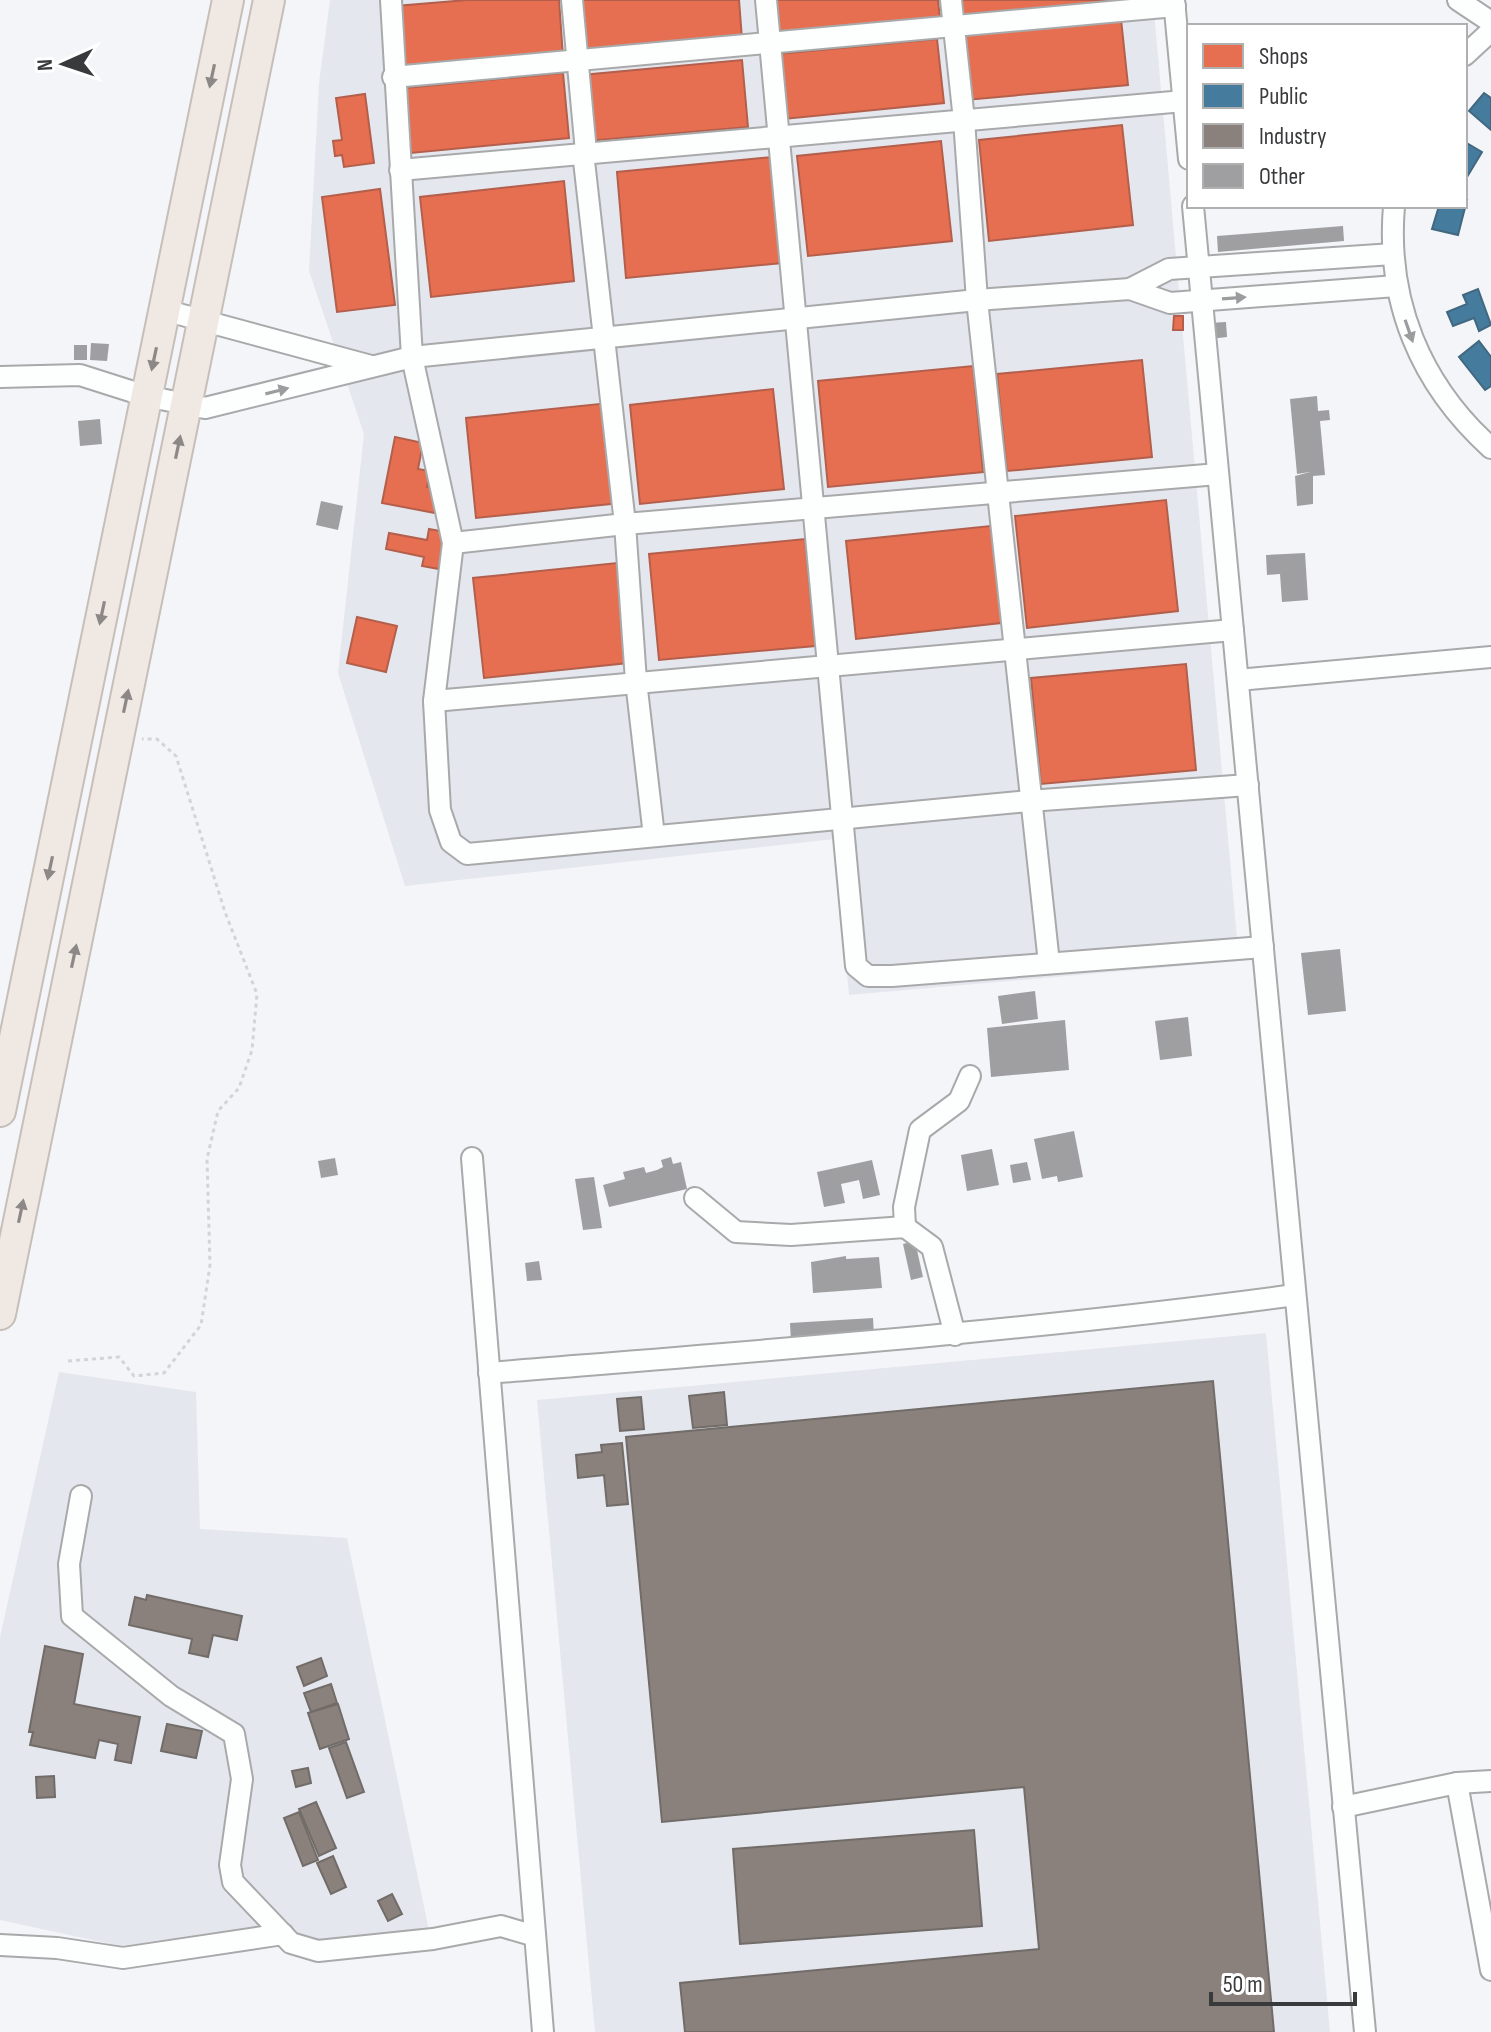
<svg xmlns="http://www.w3.org/2000/svg" width="1491" height="2032" font-family="'Sofia Sans Condensed',sans-serif">
  <style>
    .built { fill: #e5e7ef }
    .shops { fill: #e76f51; stroke: #b35f4b; stroke-width: 2 }
    .public { fill: #457b9d; stroke: #416880; stroke-width: 2 }
    .industry { fill: #8a817c; stroke: #726c69; stroke-width: 2 }
    .building { fill: #9f9fa1 }
    .lines { fill: none; stroke-linecap: round; stroke-linejoin: round }
    .minor-casing { stroke: #a8a9aa; stroke-width: 24 }
    .highway-casing { stroke: #c6bfb9; stroke-width: 34 }
    .path { stroke: #d4d4d4; stroke-width: 3; stroke-dasharray: 4 4; stroke-linecap: butt }
    .minor { stroke: #fdfefe; stroke-width: 20 }
    .highway { stroke: #f0e8e2; stroke-width: 30 }
    .oneway { fill: #8b8887 }
    .oneway2 { fill: #9b9c9d }
  </style>
  <rect width="100%" height="100%" fill="#f4f5f8"/>
  <g class="built">
    <polygon points="330,0 1153,0 1239,961 849,995 835,839 405,886 338,673 364,434 309,271 319,83"/>
    <polygon points="1266,1333 1330,2032 595,2032 537,1400"/>
    <polygon points="59,1372 196,1392 200,1529 347,1538 430,1935 143,1951 0,1920 0,1637"/>
  </g>
  <g class="shops">
    <polygon points="467,0 559,0 563,57 402,71 396,6"/>
    <polygon points="577,0 739,0 742,39 581,53"/>
    <polygon points="775,0 938,0 940,19 778,34"/>
    <polygon points="956,0 1118,0 1118,1 957,15"/>
    <polygon points="1121,19 1128,85 966,100 960,35"/>
    <polygon points="937,39 944,103 784,119 778,54"/>
    <polygon points="742,60 748,127 587,141 582,75"/>
    <polygon points="563,73 569,138 411,153 405,88"/>
    <polygon points="365,94 374,163 344,167 342,155 335,156 333,141 342,140 336,98"/>
    <polygon points="1122,125 1133,225 989,241 979,140"/>
    <polygon points="941,141 952,241 808,256 797,156"/>
    <polygon points="772,157 782,263 626,278 617,172"/>
    <polygon points="564,181 574,281 431,297 420,197"/>
    <polygon points="380,189 395,305 337,312 322,197"/>
    <polygon points="1174,316 1183,316 1183,330 1173,330"/>
    <polygon points="1142,360 1152,457 1007,471 997,374"/>
    <polygon points="973,366 983,472 828,487 818,381"/>
    <polygon points="773,389 784,489 640,504 630,405"/>
    <polygon points="609,403 620,503 476,518 466,418"/>
    <polygon points="395,437 423,443 418,469 430,471 427,487 440,490 435,513 382,503"/>
    <polygon points="1166,500 1178,611 1027,628 1015,516"/>
    <polygon points="1000,525 1010,622 856,639 846,541"/>
    <polygon points="429,529 446,532 439,569 422,566 424,557 386,549 389,533 427,540"/>
    <polygon points="805,539 815,646 659,660 649,554"/>
    <polygon points="617,563 628,663 484,678 473,578"/>
    <polygon points="357,617 397,626 386,672 347,663"/>
    <polygon points="1186,664 1196,770 1041,784 1031,678"/>
  </g>
  <g class="public">
    <polygon points="1484,93 1491,98 1491,130 1469,111"/>
    <polygon points="1465,142 1482,152 1467,177 1465,176"/>
    <polygon points="1465,200 1467,200 1458,235 1432,229 1439,206 1465,206"/>
    <polygon points="1478,289 1491,325 1479,331 1474,318 1453,326 1447,312 1467,304 1463,295"/>
    <polygon points="1479,341 1491,357 1491,386 1485,390 1459,357"/>
  </g>
  <g class="industry">
    <polygon points="1213,1381 1274,2032 685,2032 680,1983 1039,1949 1024,1787 662,1822 626,1437"/>
    <polygon points="724,1392 727,1425 693,1428 689,1396"/>
    <polygon points="641,1397 644,1429 620,1431 617,1399"/>
    <polygon points="622,1443 628,1504 607,1506 604,1475 578,1478 576,1455 602,1452 601,1445"/>
    <polygon points="147,1595 242,1616 237,1640 213,1635 208,1657 189,1653 192,1639 129,1625 135,1597 146,1600"/>
    <polygon points="45,1646 83,1654 74,1704 140,1717 131,1763 115,1760 118,1744 99,1740 95,1758 30,1745 33,1732 29,1732"/>
    <polygon points="321,1658 327,1676 304,1686 297,1667"/>
    <polygon points="331,1684 337,1703 311,1712 304,1693"/>
    <polygon points="338,1704 349,1739 320,1749 308,1713"/>
    <polygon points="167,1724 202,1731 196,1758 161,1751"/>
    <polygon points="346,1742 364,1792 347,1798 329,1748"/>
    <polygon points="308,1768 311,1783 296,1787 292,1771"/>
    <polygon points="54,1776 55,1797 37,1798 36,1777"/>
    <polygon points="316,1802 336,1848 319,1856 299,1809"/>
    <polygon points="299,1812 318,1860 303,1866 284,1818"/>
    <polygon points="974,1830 982,1926 740,1944 733,1849"/>
    <polygon points="333,1856 346,1887 331,1894 317,1863"/>
    <polygon points="392,1894 402,1914 388,1921 378,1901"/>
  </g>
  <g class="building">
    <polygon points="1343,226 1344,241 1218,252 1217,236"/>
    <polygon points="1226,322 1227,337 1210,339 1209,323"/>
    <polygon points="91,343 109,344 107,361 90,360"/>
    <rect x="74" y="345" width="13" height="15"/>
    <polygon points="1317,396 1318,411 1329,410 1330,420 1320,421 1325,475 1313,476 1313,504 1297,506 1295,476 1310,472 1297,474 1290,399"/>
    <polygon points="100,419 102,444 80,446 78,421"/>
    <polygon points="321,501 343,506 338,530 316,525"/>
    <polygon points="1305,553 1308,600 1282,602 1280,574 1267,575 1266,555"/>
    <polygon points="1340,949 1346,1011 1308,1015 1301,953"/>
    <polygon points="1035,991 1038,1019 1002,1024 998,996"/>
    <polygon points="1188,1017 1192,1056 1160,1060 1155,1021"/>
    <polygon points="1065,1020 1069,1070 991,1077 987,1028"/>
    <polygon points="1074,1131 1083,1177 1058,1182 1057,1176 1042,1179 1034,1139"/>
    <polygon points="992,1149 999,1185 967,1191 961,1155"/>
    <polygon points="671,1157 673,1164 681,1162 687,1189 609,1207 603,1185 625,1179 623,1172 644,1167 646,1173 657,1170 663,1167 661,1160"/>
    <polygon points="335,1158 338,1175 321,1178 318,1161"/>
    <polygon points="872,1160 880,1195 863,1199 859,1180 841,1184 845,1203 824,1207 817,1172"/>
    <polygon points="1027,1162 1031,1180 1013,1183 1010,1165"/>
    <polygon points="594,1177 602,1228 583,1230 575,1179"/>
    <polygon points="915,1241 923,1277 911,1280 903,1244"/>
    <polygon points="846,1256 846,1259 879,1257 882,1288 813,1293 811,1262"/>
    <polygon points="539,1261 542,1280 527,1281 525,1263"/>
    <polygon points="873,1318 874,1336 791,1342 790,1323"/>
  </g>
  <g class="lines">
    <g class="minor-casing">
      <g id="minor">
        <polyline points="391,0 412,357 453,543 434,701 440,810 451,842 467,854 1029,801 1248,785"/>
        <polyline points="572,0 586,152"/>
        <polyline points="766,0 856,966 868,976 892,976 1263,947"/>
        <polyline points="951,0 964,120 977,300 1049,963"/>
        <polyline points="1174,0 1189,159"/>
        <polyline points="1458,0 1491,22"/>
        <polyline points="1465,55 1491,31"/>
        <polyline points="393,77 1175,6"/>
        <polyline points="583,152 625,524 636,681 654,836"/>
        <polyline points="400,170 1184,101"/>
        <polyline points="1193,206 1365,2032"/>
        <path d="M1394 206C1386 301 1420 384 1491 448"/>
        <polyline points="1130,289 1169,269 1393,254"/>
        <polyline points="164,310 371,366"/>
        <polyline points="0,377 80,375 146,396 205,408 412,357 977,300 1130,289 1170,303 1396,286"/>
        <polyline points="453,543 625,524 1218,474"/>
        <polyline points="1238,680 1491,657"/>
        <polyline points="434,701 1233,630"/>
        <polyline points="472,1158 543,2032"/>
        <polyline points="695,1198 736,1232 791,1235 905,1227 932,1247 955,1335"/>
        <polyline points="905,1227 904,1207 920,1130 959,1101 970,1076"/>
        <path d="M489 1373C758 1351 1028 1331 1295 1295"/>
        <polyline points="81,1496 69,1564 72,1616 171,1696 234,1734 242,1779 230,1865 233,1882 291,1943 318,1951 433,1939 501,1926 535,1936"/>
        <polyline points="1457,1783 1491,1781"/>
        <polyline points="1343,1807 1457,1783 1491,1970"/>
        <polyline points="0,1945 57,1948 123,1958 283,1934"/>
      </g>
    </g>
    <g class="highway-casing">
      <g id="highway">
        <polyline points="0,1111 228,0"/>
        <polyline points="0,1314 269,0"/>
      </g>
    </g>
    <polyline class="path" points="68,1361 119,1357 134,1376 164,1373 201,1325 210,1265 207,1159 218,1111 239,1088 252,1050 257,994 225,912 176,756 157,739 142,739"/>
    <use href="#minor" class="minor"/>
    <use href="#highway" class="highway"/>
  </g>
  <defs><path id="oneway-solid" d="M-6-.8H1V-3.2L6.5 0L1 3.2V.8H-6Z" transform="scale(2)"/></defs>
  <g class="oneway">
    <use href="#oneway-solid" transform="translate(212 76) rotate(102)"/>
    <use href="#oneway-solid" transform="translate(154 359) rotate(102)"/>
    <use href="#oneway-solid" transform="translate(178 447) rotate(-78)"/>
    <use href="#oneway-solid" transform="translate(102 613) rotate(102)"/>
    <use href="#oneway-solid" transform="translate(126 701) rotate(-78)"/>
    <use href="#oneway-solid" transform="translate(50 868) rotate(102)"/>
    <use href="#oneway-solid" transform="translate(74 956) rotate(-78)"/>
    <use href="#oneway-solid" transform="translate(21 1211) rotate(-78)"/>
  </g>
  <g class="oneway2">
    <use href="#oneway-solid" transform="translate(1234 298) rotate(-4)"/>
    <use href="#oneway-solid" transform="translate(1409 331) rotate(71)"/>
    <use href="#oneway-solid" transform="translate(277 391) rotate(-14)"/>
  </g>
  <rect x="1187" y="24" width="280" height="184" fill="#ffffff" stroke="#b0b0b1" stroke-width="2"/>
  <rect x="1203" y="44" width="40" height="24" fill="#e76f51" stroke="#b0b0b1" stroke-width="2"/>
  <text x="1259" y="64" font-size="24" fill="#393a3c">Shops</text>
  <rect x="1203" y="84" width="40" height="24" fill="#457b9d" stroke="#b0b0b1" stroke-width="2"/>
  <text x="1259" y="104" font-size="24" fill="#393a3c">Public</text>
  <rect x="1203" y="124" width="40" height="24" fill="#8a817c" stroke="#b0b0b1" stroke-width="2"/>
  <text x="1259" y="144" font-size="24" fill="#393a3c">Industry</text>
  <rect x="1203" y="164" width="40" height="24" fill="#9f9fa1" stroke="#b0b0b1" stroke-width="2"/>
  <text x="1259" y="184" font-size="24" fill="#393a3c">Other</text>
  <g transform="translate(64 64) rotate(267)" stroke="#ffffff" stroke-width="6" paint-order="stroke">
  <path d="M0-6L14 30L0 20L-14 30Z" fill="#393a3c"/>
  <text y="-12" font-size="22" font-weight="bold" text-anchor="middle" fill="#393a3c">N</text>
  </g>
  <path d="M1211 1992v12h144v-12" fill="none" stroke="#393a3c" stroke-width="4"/>
  <text x="1223" y="1992" font-size="24" fill="#393a3c" stroke="#ffffff" stroke-width="6" paint-order="stroke">50 m</text>
</svg>
